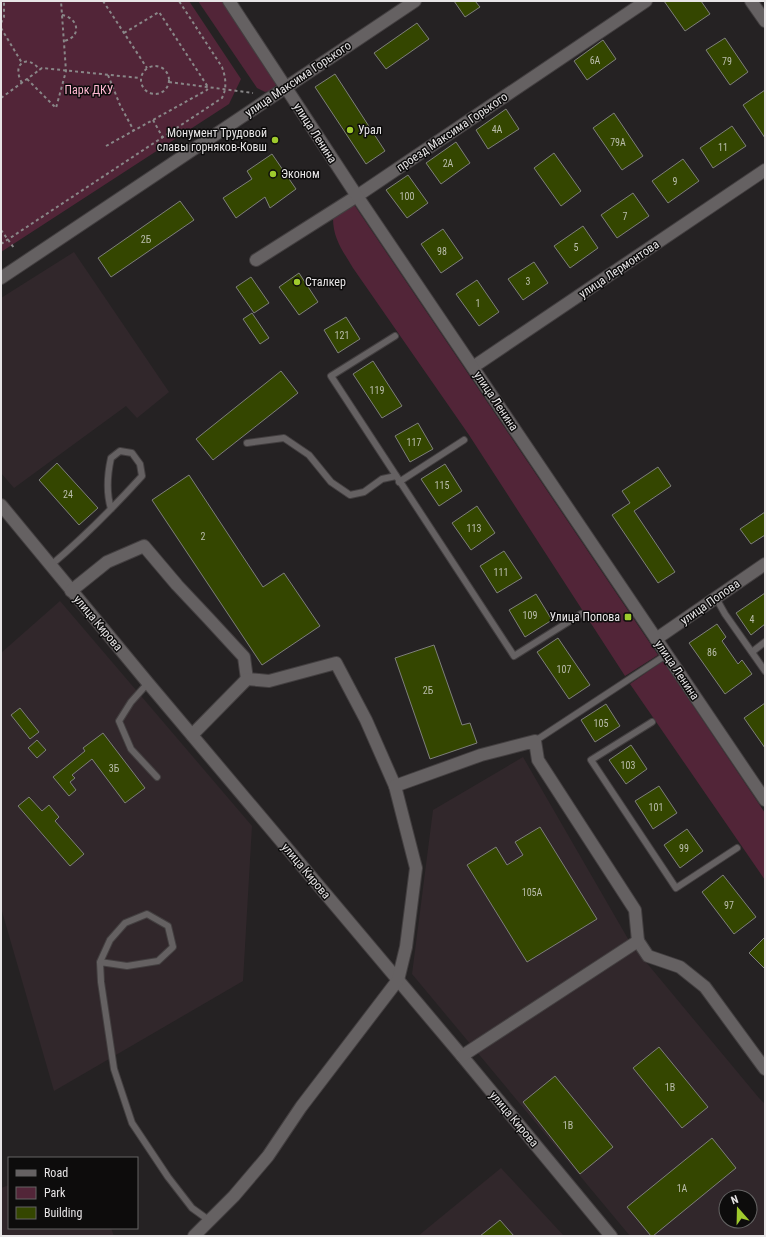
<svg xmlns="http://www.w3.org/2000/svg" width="766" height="1237" font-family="'Roboto Condensed',sans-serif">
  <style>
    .built { fill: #31272b; fill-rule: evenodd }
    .green { fill: #522538 }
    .building { fill: #344600; stroke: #7e7f7b }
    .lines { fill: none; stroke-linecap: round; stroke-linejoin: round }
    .lane-casing { stroke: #433f40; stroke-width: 8 }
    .street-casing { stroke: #433f40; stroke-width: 14 }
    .secondary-casing { stroke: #433f40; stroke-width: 14 }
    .path { stroke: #898788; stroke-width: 2; stroke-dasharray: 3 3; stroke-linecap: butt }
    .lane { stroke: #656162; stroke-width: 6 }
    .street { stroke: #656162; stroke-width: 12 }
    .secondary { stroke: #656162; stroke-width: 12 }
    .poi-dot { fill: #9fca2d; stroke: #0d0c0c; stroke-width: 1.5 }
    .labels { text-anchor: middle; stroke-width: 3; stroke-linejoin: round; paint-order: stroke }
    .number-label { font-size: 10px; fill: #babdac }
    .street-label { font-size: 12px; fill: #e7e5e6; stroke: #0d0c0c }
    .park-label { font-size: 12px; fill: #ffb9d2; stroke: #0d0c0c }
    .poi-label { font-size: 12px; fill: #e7e5e6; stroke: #0d0c0c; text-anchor: start }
  </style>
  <rect width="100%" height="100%" fill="#252223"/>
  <g class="built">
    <polygon points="74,252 169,392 137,418 126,406 14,488 1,473 1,298"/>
    <polygon points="60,601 252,826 243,981 54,1091 1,908 1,653"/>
    <path d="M523 757 631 944 759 1098 765 1104V1236H630L412 974 433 810ZM726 1197H750V1221H726Z"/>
    <polygon points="501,1168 564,1236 418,1236"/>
    <polygon points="9,1185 9,1228 111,1228 114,1236 1,1236 1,1188"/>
  </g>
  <g class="green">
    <polygon points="1,1 189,1 241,79 229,104 1,252"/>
    <polygon points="198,1 224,1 277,84 270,91 265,92 257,88"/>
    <path d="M350 206H355L658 655 625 676 469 435 353 268C343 251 333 239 333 218Z"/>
    <polygon points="663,661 765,813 765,880 630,684"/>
  </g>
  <g class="building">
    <polygon points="454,1 475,1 480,7 465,17"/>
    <polygon points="664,1 701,1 710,14 685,31"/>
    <polygon points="417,23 429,39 386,69 374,53"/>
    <polygon points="725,38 748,72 730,85 706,50"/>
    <polygon points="603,40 616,59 587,80 574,61"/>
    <polygon points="335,74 385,151 366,164 315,87"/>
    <polygon points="765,90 765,138 743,105"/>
    <polygon points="506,109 519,129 488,149 476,130"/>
    <polygon points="614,113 643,156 622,170 593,128"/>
    <polygon points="732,126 746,146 713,168 700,148"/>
    <polygon points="456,142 470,163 441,184 426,163"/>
    <polygon points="554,153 581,191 561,206 534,168"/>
    <polygon points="272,154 296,189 270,208 265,197 236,218 223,198 252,179 247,171"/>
    <polygon points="683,159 699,181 668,203 652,181"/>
    <polygon points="408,175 428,203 407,218 386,190"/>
    <polygon points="633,193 649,216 617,238 601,215"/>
    <polygon points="180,201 194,220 111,277 98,258"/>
    <polygon points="583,226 598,248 570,268 554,246"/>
    <polygon points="443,229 463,258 441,273 421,244"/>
    <polygon points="534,262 548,283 523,300 508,279"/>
    <polygon points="299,273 318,302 299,315 279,287"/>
    <polygon points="251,277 269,303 254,313 236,287"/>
    <polygon points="477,280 499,312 479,326 456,294"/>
    <polygon points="252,313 269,338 260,344 243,319"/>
    <polygon points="346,317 360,339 338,353 324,330"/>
    <polygon points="373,361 402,406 382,418 353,374"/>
    <polygon points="281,371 298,393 213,460 196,439"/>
    <polygon points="418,423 433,449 410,462 395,436"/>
    <polygon points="57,463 98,508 79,525 39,480"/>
    <polygon points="445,464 462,491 439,506 421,479"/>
    <polygon points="658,467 671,486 634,511 675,572 658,583 612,515 630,503 622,491"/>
    <polygon points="189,475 263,587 284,573 320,626 262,665 152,500"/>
    <polygon points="477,506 495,533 471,550 452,523"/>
    <polygon points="765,512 765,535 751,544 740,529"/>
    <polygon points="504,551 522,578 497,593 480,566"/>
    <polygon points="765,593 765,624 751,635 736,613"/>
    <polygon points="536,594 552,620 525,637 509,610"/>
    <polygon points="717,624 726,637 722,641 738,664 742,660 752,674 725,694 689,643"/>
    <polygon points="558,638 590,685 569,699 537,652"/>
    <polygon points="434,645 462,725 470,723 477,743 430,759 395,658"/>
    <polygon points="765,703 765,748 744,718"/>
    <polygon points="606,704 620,726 595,742 581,720"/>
    <polygon points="20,708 39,732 30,739 11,715"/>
    <polygon points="103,733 145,788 125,803 92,759 72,775 75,778 70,782 76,790 69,796 53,777 85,751 83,748"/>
    <polygon points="37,740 46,750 37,758 28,748"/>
    <polygon points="631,745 647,769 626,784 609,760"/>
    <polygon points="659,786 677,813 653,829 635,801"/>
    <polygon points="29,797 42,811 49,805 59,817 55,821 84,854 70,866 18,806"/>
    <polygon points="540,827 597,919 527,962 467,865 496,847 507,865 523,855 515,842"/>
    <polygon points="687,829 703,851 680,868 664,845"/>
    <polygon points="723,875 756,917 734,934 702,892"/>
    <polygon points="765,937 765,969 749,953"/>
    <polygon points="659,1047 708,1107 682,1128 633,1068"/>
    <polygon points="555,1076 613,1147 580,1174 523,1102"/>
    <polygon points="712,1138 736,1168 653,1236 651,1236 627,1207"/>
    <polygon points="500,1220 514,1236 480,1236"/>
  </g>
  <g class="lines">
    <g class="lane-casing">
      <g id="lane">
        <polyline points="395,336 331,376 514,656 581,614"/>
        <polyline points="247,443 284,438 309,455 331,482 350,495 364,492 382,479 396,476"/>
        <polyline points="399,482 464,440"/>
        <path d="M50 566C83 538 113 508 142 476L140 464 132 453 120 451 111 458C107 476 106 492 111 509"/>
        <polyline points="716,598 725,614 765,671"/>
        <polyline points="752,652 765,642"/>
        <polyline points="148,683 131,702 119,721 131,749 157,777"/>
        <polyline points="652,722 591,760 676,888 737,848"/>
        <polyline points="535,741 666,655"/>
        <polyline points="100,962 127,966 158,961 173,947 168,926 147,914 125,923 110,940 100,962 101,982 114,1069 132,1123 168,1177 192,1208 210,1221"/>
      </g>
    </g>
    <g class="street-casing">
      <g id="street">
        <polyline points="256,260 357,196 646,1"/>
        <polyline points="1,278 415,1"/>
        <polyline points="473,367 765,170"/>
        <polyline points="1,505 148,683 462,1056 611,1236"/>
        <polyline points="71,591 107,562 144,546 177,585 209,619 244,657 247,679 269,681 336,663 366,720 395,786"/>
        <polyline points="656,639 765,564"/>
        <polyline points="192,735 247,679"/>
        <polyline points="638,941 648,956 680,967 705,987 765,1069"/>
        <polyline points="194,1236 234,1196 268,1156 301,1107 398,980 406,947 416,868 395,786 481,755 535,741 538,760 635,910 638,941 462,1056"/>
      </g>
    </g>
    <g class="secondary-casing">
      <g id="secondary">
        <polyline points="229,1 357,196 765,800"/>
        <polyline points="751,1 765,21"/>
      </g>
    </g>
    <g class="path">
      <polyline points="103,1 147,68"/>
      <path d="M62 15C79 18 82 37 64 41"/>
      <polyline points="1,23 4,17 4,1"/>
      <polyline points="1,28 22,63"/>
      <circle cx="155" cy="80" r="14"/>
      <polyline points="108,75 120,105 134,131"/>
      <polyline points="27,79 56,108 66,71 61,1"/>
      <polyline points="169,82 253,93"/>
      <path d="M22 83C11 64 27 53 40 70"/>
      <polyline points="1,98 42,68 140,78"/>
      <polyline points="153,120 163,138"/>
      <polyline points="106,146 207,90 208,87 159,12 124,33"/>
      <polyline points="1,230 14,248"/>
      <path d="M1 244 222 98C227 88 226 78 222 67L179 1"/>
    </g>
    <use href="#lane" class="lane"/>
    <use href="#street" class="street"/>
    <use href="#secondary" class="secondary"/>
  </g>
  <g class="poi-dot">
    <circle cx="350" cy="130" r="4"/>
    <circle cx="275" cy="140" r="4"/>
    <circle cx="273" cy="174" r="4"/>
    <circle cx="297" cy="282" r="4"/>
    <rect x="624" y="613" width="8" height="8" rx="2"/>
  </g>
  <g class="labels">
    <g class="number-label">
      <text x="595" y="64">6А</text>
      <text x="727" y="65">79</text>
      <text x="497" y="133">4А</text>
      <text x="618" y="146">79А</text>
      <text x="723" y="151">11</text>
      <text x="448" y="167">2А</text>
      <text x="675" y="185">9</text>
      <text x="407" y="200">100</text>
      <text x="625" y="220">7</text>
      <text x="146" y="243">2Б</text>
      <text x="576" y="251">5</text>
      <text x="442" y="255">98</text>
      <text x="528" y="285">3</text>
      <text x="478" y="307">1</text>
      <text x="342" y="339">121</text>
      <text x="377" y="394">119</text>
      <text x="414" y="446">117</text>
      <text x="442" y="489">115</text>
      <text x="68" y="498">24</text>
      <text x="474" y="532">113</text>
      <text x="203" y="540">2</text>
      <text x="501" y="576">111</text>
      <text x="530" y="619">109</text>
      <text x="752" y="623">4</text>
      <text x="712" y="656">86</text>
      <text x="564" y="673">107</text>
      <text x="428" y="694">2Б</text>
      <text x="601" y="727">105</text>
      <text x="628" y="769">103</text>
      <text x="114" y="772">3Б</text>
      <text x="656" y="811">101</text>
      <text x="684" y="852">99</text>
      <text x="532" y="896">105А</text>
      <text x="729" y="909">97</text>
      <text x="670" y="1091">1В</text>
      <text x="568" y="1129">1В</text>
      <text x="682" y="1192">1А</text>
    </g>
    <g class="street-label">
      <text transform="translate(298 79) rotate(-34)" y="4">улица Максима Горького</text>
      <text transform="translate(452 132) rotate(-34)" y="4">проезд Максима Горького</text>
      <text transform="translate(315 133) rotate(57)" y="4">улица Ленина</text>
      <text transform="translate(619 269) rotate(-34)" y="4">улица Лермонтова</text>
      <text transform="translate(496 401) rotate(56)" y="4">улица Ленина</text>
      <text transform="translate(710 602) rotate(-35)" y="4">улица Попова</text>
      <text transform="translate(98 623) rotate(50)" y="4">улица Кирова</text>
      <text transform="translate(677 670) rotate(56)" y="4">улица Ленина</text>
      <text transform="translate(306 871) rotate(50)" y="4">улица Кирова</text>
      <text transform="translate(514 1119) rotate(50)" y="4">улица Кирова</text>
    </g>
    <g class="park-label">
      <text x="89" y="94">Парк ДКУ</text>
    </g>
    <g class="poi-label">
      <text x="358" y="134">Урал</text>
      <text x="267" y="137" text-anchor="end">Монумент Трудовой<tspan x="267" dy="14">славы горняков-Ковш</tspan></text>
      <text x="281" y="178">Эконом</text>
      <text x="305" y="286">Сталкер</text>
      <text x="620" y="621" text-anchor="end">Улица Попова</text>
    </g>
  </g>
  <rect width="766" height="1237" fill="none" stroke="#e7e5e6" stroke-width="4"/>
  <rect x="8" y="1157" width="130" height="72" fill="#0d0c0c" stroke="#646363"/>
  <rect x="16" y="1170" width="20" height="6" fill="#656162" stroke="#646363"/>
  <text x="44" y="1177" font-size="12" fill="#e7e5e6">Road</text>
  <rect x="16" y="1187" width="20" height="12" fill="#522538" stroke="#646363"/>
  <text x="44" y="1197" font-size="12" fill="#e7e5e6">Park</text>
  <rect x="16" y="1207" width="20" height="12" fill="#344600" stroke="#646363"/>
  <text x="44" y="1217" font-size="12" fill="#e7e5e6">Building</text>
  <g transform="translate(738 1209) rotate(340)"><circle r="19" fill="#0d0c0c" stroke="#646363"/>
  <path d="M0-3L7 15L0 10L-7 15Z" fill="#9fca2d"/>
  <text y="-6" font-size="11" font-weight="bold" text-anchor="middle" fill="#e7e5e6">N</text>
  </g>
</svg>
